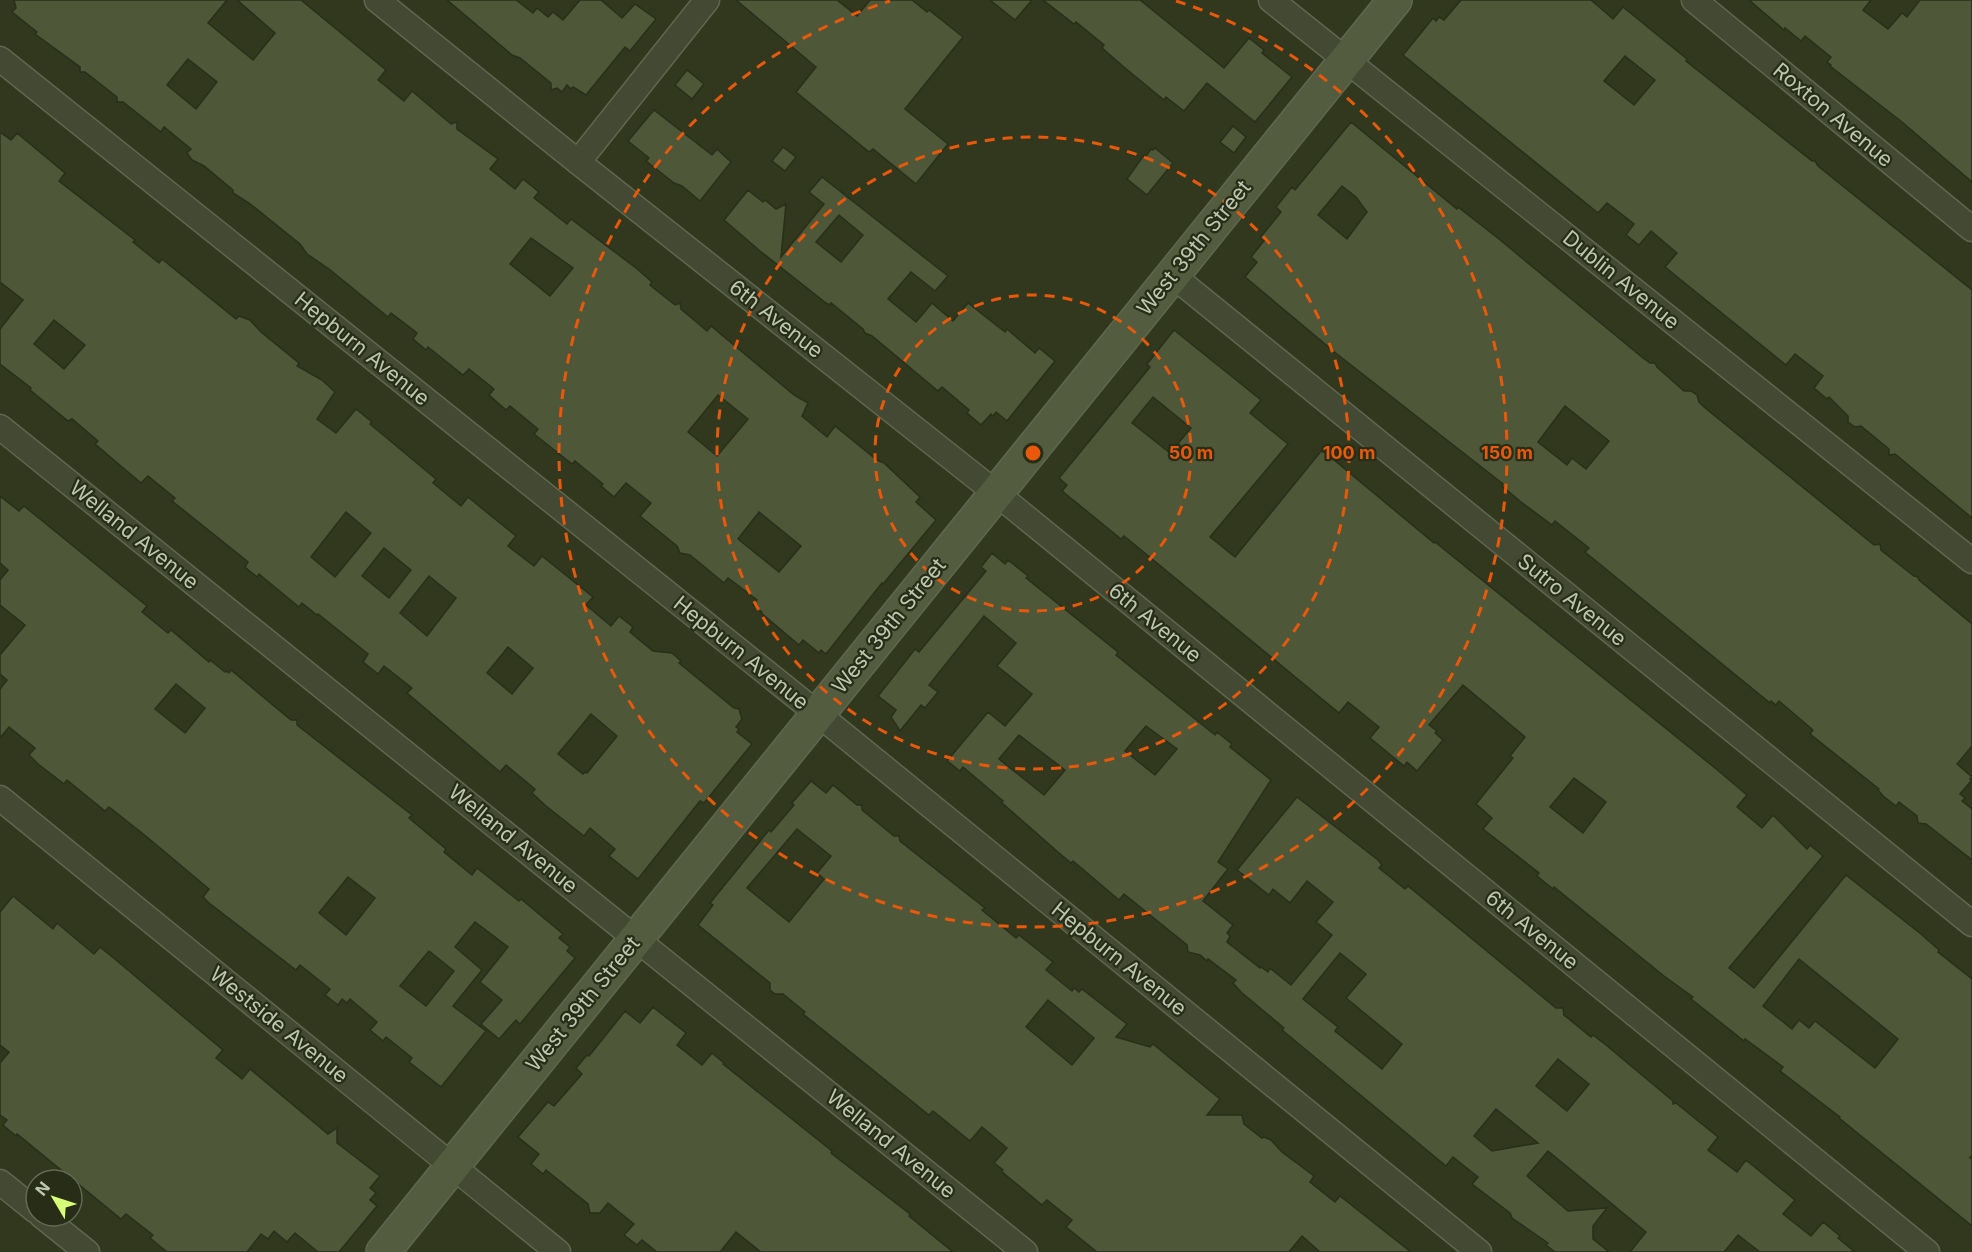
<svg xmlns="http://www.w3.org/2000/svg" width="1972" height="1252" font-family="Inter,sans-serif">
  <style>
    .building { fill: #4e5737; stroke: #292f19; stroke-width: 1.5; fill-rule: evenodd }
    .lines { fill: none; stroke-linecap: round; stroke-linejoin: round }
    .street-casing { stroke: #60674f; stroke-width: 27 }
    .secondary-casing { stroke: #60674f; stroke-width: 36 }
    .street { stroke: #434932; stroke-width: 24 }
    .secondary { stroke: #535c3f; stroke-width: 33 }
    .ring { fill: none; stroke: #e8590c; stroke-width: 3; stroke-dasharray: 10 8 }
    .labels { text-anchor: middle; stroke-width: 4.5; stroke-linejoin: round; paint-order: stroke }
    .street-label { font-size: 21px; fill: #bec6ac; stroke: #272d17 }
    .centre { fill: #e8590c; stroke: #272d17; stroke-width: 3 }
    .ring-label { font-size: 18px; text-anchor: middle; font-weight: bold; fill: #e8590c; stroke: #272d17; stroke-width: 4.5; stroke-linejoin: round; paint-order: stroke }
  </style>
  <rect width="100%" height="100%" fill="#32381e"/>
  <g class="building">
    <path d="M14 0H227L208 23 253 60 275 33 237 0H301L386 70 378 80 404 101 412 91 451 124 457 122V129L498 159 490 169 515 189 523 179 539 192 534 198 567 224 571 219 636 268 652 282 650 285 675 305 680 303 681 309 707 331 711 326 794 395 808 403 802 416 827 437 835 426 877 460 884 463 920 497 916 502 936 520 883 584 882 583 826 654 821 650 819 653 803 640 799 645 761 613 762 612 753 605 757 600 728 578 724 583 690 555 680 553 677 546 640 516 651 503 626 483 614 497 601 486 603 484 575 461 572 464 534 434 538 429 510 406 506 410 489 395 494 389 469 369 463 375 428 347 426 350 413 339 417 333 391 313 388 317 329 269 307 254 300 244 249 203 233 193V190L204 166 192 160 187 153 191 149 164 127 161 132 123 102H117V97L85 72H80V67L35 34 37 32 12 12 16 8ZM188 59 217 82 196 109 167 85ZM531 238 573 268 550 296 510 264ZM718 395 748 419 717 456 688 432ZM759 512 801 546 779 572 738 539Z"/>
    <polygon points="447,0 516,0 533,13 537,8 548,17 553,12 563,20 580,0 601,0 622,18 635,4 656,19 630,51 625,47 586,95 573,87 571,89 567,85 562,92 557,88 551,90 551,83 520,58 512,55"/>
    <polygon points="736,0 837,0 857,16 870,0 912,0 927,12 929,10 963,37 905,109 948,144 916,184 873,149 869,152 796,92 816,67"/>
    <polygon points="990,0 1032,0 1015,20"/>
    <polygon points="1043,0 1140,0 1224,68 1249,38 1264,50 1262,53 1292,77 1255,122 1207,83 1184,111 1166,97 1164,100 1125,68 1102,48 1104,45 1076,22 1074,24"/>
    <path d="M1461 0H1591L1613 19 1623 7 1687 59 1686 61 1812 161H1815L1818 166 1972 290V518L1895 454 1889 455V449L1861 426 1855 427 1848 422V416L1829 397 1827 399 1814 388 1823 376 1795 354 1786 365 1665 267 1677 253 1651 231 1639 245 1626 235 1634 224 1607 203 1598 213 1403 55 1433 18 1436 21 1439 17 1444 20ZM1625 56 1655 80 1634 105 1604 81Z"/>
    <polygon points="1749,0 1871,0 1863,10 1888,29 1902,13 1907,17 1920,0 1972,0 1972,182 1902,122 1830,66 1831,65 1827,62 1831,57 1805,36 1801,41 1785,28 1784,30"/>
    <polygon points="687,70 704,84 692,99 675,85"/>
    <polygon points="654,110 712,155 717,149 731,162 700,201 682,186 674,183 646,161 649,158 628,141"/>
    <path d="M1351 122 1457 209 1458 207 1499 239 1643 358 1650 363H1655L1657 367 1684 391H1691L1697 395 1699 402 1704 407 1874 545 1880 544 1881 550 1914 576 1918 577 1919 580 1972 624V746L1957 764 1972 777 1970 779 1972 780 1960 794 1965 798 1962 801 1972 809V860L1926 824 1918 823 1917 816 1899 802 1896 806 1883 796 1878 790 1879 789 1810 734 1813 730 1779 701 1776 705 1771 701 1770 703 1585 552 1589 548 1555 521 1552 525 1521 502 1502 486 1503 484 1337 354 1245 277 1257 262 1251 257 1264 241 1260 238 1281 212 1276 207 1292 187 1295 190ZM1342 186 1356 197 1367 212 1347 239 1318 215ZM1565 406 1609 441 1586 469 1572 458 1567 465 1538 442Z"/>
    <polygon points="1233,126 1246,137 1234,153 1220,142"/>
    <path d="M0 132 11 140 17 133 65 173 59 181 135 240 133 242 159 263 162 259 236 319 239 316 250 320 261 332 299 363 297 366 322 380 335 392 317 419 336 433 356 409 372 422 370 424 436 479 433 483 461 506 468 497 516 536 508 546 534 566 542 556 593 597 586 605 611 626 619 616 633 627 630 632 653 651 672 653 681 661 679 663 734 708 739 709 742 719 736 727 739 729 737 732 752 744 704 803 700 801 638 879 609 856 615 849 590 828 584 836 546 806 532 793 535 789 506 765 500 772 407 693 412 688 384 666 378 674 363 662 368 654 318 614 317 615 302 603 299 607 259 574 257 577 245 567 248 562 247 561 172 501 175 498 148 476 141 483 95 444 98 441 72 419 68 421 30 390 31 388 0 364V329L23 300 0 282ZM54 320 85 345 64 369 34 344ZM346 512 371 533 335 577 311 557ZM384 548 411 570 389 598 362 576ZM429 576 456 598 427 636 400 613ZM508 647 533 668 512 694 487 673ZM591 714 617 736 587 773 585 772 583 774 558 754Z"/>
    <polygon points="783,147 796,157 785,171 772,161"/>
    <polygon points="1155,148 1173,163 1147,195 1127,179 1144,155 1146,156 1151,149 1153,150"/>
    <path d="M822 177 948 276 935 291 911 272 888 299 916 322 932 303 953 321 968 303 1005 332 1007 329 1035 353 1039 348 1055 361 1007 421 996 412 993 416 991 414 981 425 967 413 969 410 942 387 938 391 872 336 865 333 863 329 831 303 830 305 826 303 760 251 724 220 748 190 763 202 765 200 776 209 786 204 781 257 824 204 809 192ZM839 215 863 235 841 262 816 242Z"/>
    <path d="M1174 330 1261 400 1250 413 1288 444 1210 537 1235 557 1322 450 1434 543 1435 542 1715 768 1747 795 1737 807 1762 828 1772 816H1774L1807 849 1810 845 1823 856 1729 968 1754 988 1846 875 1921 934 1939 950 1938 952 1972 979V1155L1970 1158 1972 1159V1226L1839 1118 1840 1117 1780 1071 1783 1067 1745 1039 1744 1041 1691 999 1693 997 1664 976 1554 887 1553 889 1537 876 1539 873 1483 829 1492 818 1476 804 1513 758 1510 756 1525 737 1463 685 1429 725 1437 731 1435 733 1443 740 1417 771 1407 762 1404 766 1370 738 1379 727 1348 702 1339 713 1124 536 1121 539 1062 491 1067 485 1059 478 1150 367 1147 364ZM1153 397 1191 428 1170 453 1132 423ZM1574 778 1606 802 1583 833 1550 807ZM1799 959 1898 1039 1875 1068 1815 1021 1809 1028 1799 1020 1792 1029 1763 1006Z"/>
    <path d="M0 496 19 511 24 506 40 519 147 606 142 612 168 633 171 630 209 662 210 660 225 672 226 671 229 673 231 670 291 720H297V725L412 815 409 818 446 849 444 852 472 875 477 868 519 901 521 899 563 934 559 938 570 947 567 951 575 958 520 1024 516 1020 499 1039 481 1024 502 1000 480 982 508 947 475 922 455 947 482 970 453 1006 486 1031 441 1087 409 1062 412 1058 386 1037 383 1041 370 1030 377 1022 350 999 347 1003 342 999 338 1005 325 995 330 989 300 965 296 970 209 903 203 897 209 889 147 837 109 807 105 811 67 780 64 784 38 764 29 755 35 748 9 727 0 738V689L7 680 0 674V655L25 625 0 605V580L8 570 0 563ZM176 684 205 708 185 733 155 709ZM348 877 375 898 346 935 319 913ZM429 951 454 971 426 1006 400 986Z"/>
    <path d="M992 553 1005 564 1008 560 1028 576 1026 578 1118 652 1116 655 1215 735 1217 732 1232 744 1230 747 1271 780 1218 862 1228 869 1203 901 1233 925 1227 933 1230 936 1227 942 1260 968 1261 967 1268 972 1270 968 1291 985 1332 935 1316 922 1333 902 1307 881 1290 903 1273 889 1269 895 1237 870 1297 797 1378 860 1382 865 1379 868 1405 889 1408 886 1556 1008H1563L1564 1015 1591 1037 1593 1035 1606 1045 1673 1101V1104L1676 1103 1718 1137 1708 1150 1737 1172 1746 1160 1795 1200 1783 1214 1811 1236 1823 1222 1840 1236 1838 1238 1855 1252H1760L1738 1235 1724 1252H1630L1646 1232 1548 1151 1527 1176 1568 1211 1607 1208 1593 1226V1239L1609 1252H1555L1546 1245 1548 1243 1512 1218 1510 1213 1472 1184 1478 1177 1453 1157 1446 1166 1282 1030 1284 1028 1241 992 1233 983 1236 980 1208 959 1207 961 1200 955 1188 952 1187 945 1124 894 1119 900 1073 861 1071 863 1058 852 1002 803 1003 801 963 767 960 771 947 761 988 712 1005 726 1032 694 997 666 1016 643 984 616 929 685 938 692 925 708 921 705 900 731 891 717 896 710 878 696 915 649 919 652 986 571 981 567ZM1146 726 1177 749 1155 775 1125 751ZM1019 735 1065 770 1044 795 999 759ZM1340 953 1366 974 1346 998 1402 1044 1382 1069 1335 1031 1338 1027 1303 999ZM1558 1059 1589 1084 1567 1111 1536 1086ZM1496 1109 1538 1143 1492 1151 1474 1136Z"/>
    <path d="M811 781 826 793 833 785 857 805H862V810L894 836H899L900 841 985 908 982 910 1016 938 1019 935 1053 962 1046 970 1072 991 1074 988 1079 992 1082 989 1127 1024 1116 1037 1150 1047 1153 1044 1220 1099 1207 1115H1242L1244 1124 1262 1138 1264 1137 1271 1140 1282 1152 1314 1176 1310 1182 1335 1202 1340 1196 1411 1252H1320L1302 1236 1289 1252H1097L1066 1227 1072 1220 1047 1200 1042 1205 1002 1172 1003 1170 994 1163 1007 1148 982 1127 970 1141 933 1111 929 1115 803 1014 805 1012 783 994H775L770 990V983L698 925 713 905 710 903 769 830 771 832 794 805 792 803ZM797 829 831 856 817 873 824 879 789 922 747 888ZM1048 1000 1094 1038 1072 1065 1026 1027Z"/>
    <polygon points="13,896 53,929 57,923 94,954 100,947 116,960 223,1050 216,1058 242,1079 250,1069 328,1134 337,1128 337,1143 380,1176 370,1188 376,1193 370,1200 377,1206 339,1252 318,1252 295,1233 287,1242 274,1231 268,1239 261,1234 247,1252 167,1252 150,1238 153,1235 126,1214 121,1219 17,1134 16,1136 3,1125 7,1120 0,1115 0,1063 9,1052 0,1045 0,912"/>
    <polygon points="653,1007 686,1033 677,1045 702,1065 712,1053 724,1063 723,1064 832,1151 831,1153 910,1214 909,1216 953,1252 761,1252 736,1232 720,1252 657,1252 642,1240 637,1245 624,1235 634,1224 608,1203 600,1213 590,1213 588,1204 546,1170 543,1174 531,1164 539,1154 518,1137 548,1102 554,1106 582,1074 576,1068 587,1055 589,1056 625,1011 640,1023"/>
  </g>
  <g class="lines">
    <g class="street-casing">
      <g id="street">
        <polyline points="377,0 578,162 996,493 1927,1252"/>
        <polyline points="1271,0 1972,561"/>
        <polyline points="1694,0 1972,229"/>
        <polyline points="0,59 818,714 1479,1252"/>
        <polyline points="578,162 707,0"/>
        <polyline points="1172,275 1972,924"/>
        <polyline points="0,427 1025,1252"/>
        <polyline points="0,798 558,1252"/>
        <polyline points="0,1182 36,1211"/>
        <polyline points="42,1216 87,1252"/>
      </g>
    </g>
    <g class="secondary-casing">
      <polyline id="secondary" points="383,1252 1395,0"/>
    </g>
    <use href="#street" class="street"/>
    <use href="#secondary" class="secondary"/>
  </g>
  <g class="ring">
    <circle cx="1033" cy="453" r="158"/>
    <circle cx="1033" cy="453" r="316"/>
    <path d="M1176 1A474 474 0 1 1 890 1"/>
  </g>
  <g class="labels">
    <g class="street-label">
      <text transform="translate(1833 115) rotate(40)" y="7">Roxton Avenue</text>
      <text transform="translate(1194 248) rotate(-51)" y="7">West 39th Street</text>
      <text transform="translate(1621 280) rotate(39)" y="7">Dublin Avenue</text>
      <text transform="translate(776 319) rotate(38)" y="7">6th Avenue</text>
      <text transform="translate(362 349) rotate(39)" y="7">Hepburn Avenue</text>
      <text transform="translate(134 535) rotate(39)" y="7">Welland Avenue</text>
      <text transform="translate(1572 600) rotate(39)" y="7">Sutro Avenue</text>
      <text transform="translate(1155 623) rotate(39)" y="7">6th Avenue</text>
      <text transform="translate(889 626) rotate(-51)" y="7">West 39th Street</text>
      <text transform="translate(741 653) rotate(39)" y="7">Hepburn Avenue</text>
      <text transform="translate(513 839) rotate(39)" y="7">Welland Avenue</text>
      <text transform="translate(1532 930) rotate(39)" y="7">6th Avenue</text>
      <text transform="translate(1119 959) rotate(39)" y="7">Hepburn Avenue</text>
      <text transform="translate(583 1004) rotate(-51)" y="7">West 39th Street</text>
      <text transform="translate(279 1025) rotate(39)" y="7">Westside Avenue</text>
      <text transform="translate(891 1144) rotate(39)" y="7">Welland Avenue</text>
    </g>
  </g>
  <circle cx="1033" cy="453" r="9" class="centre"/>
  <g class="ring-label">
    <text x="1191" y="459">50 m</text>
    <text x="1349" y="459">100 m</text>
    <text x="1507" y="459">150 m</text>
  </g>
  <g transform="translate(54 1198) rotate(309)"><circle r="28" fill="#272d17" stroke="#636a53" stroke-width="1.5"/>
  <path d="M0-4.5L10 22L0 15L-10 22Z" fill="#d7ff77"/>
  <text y="-9" font-size="16" font-weight="bold" text-anchor="middle" fill="#bec6ac">N</text>
  </g>
</svg>
